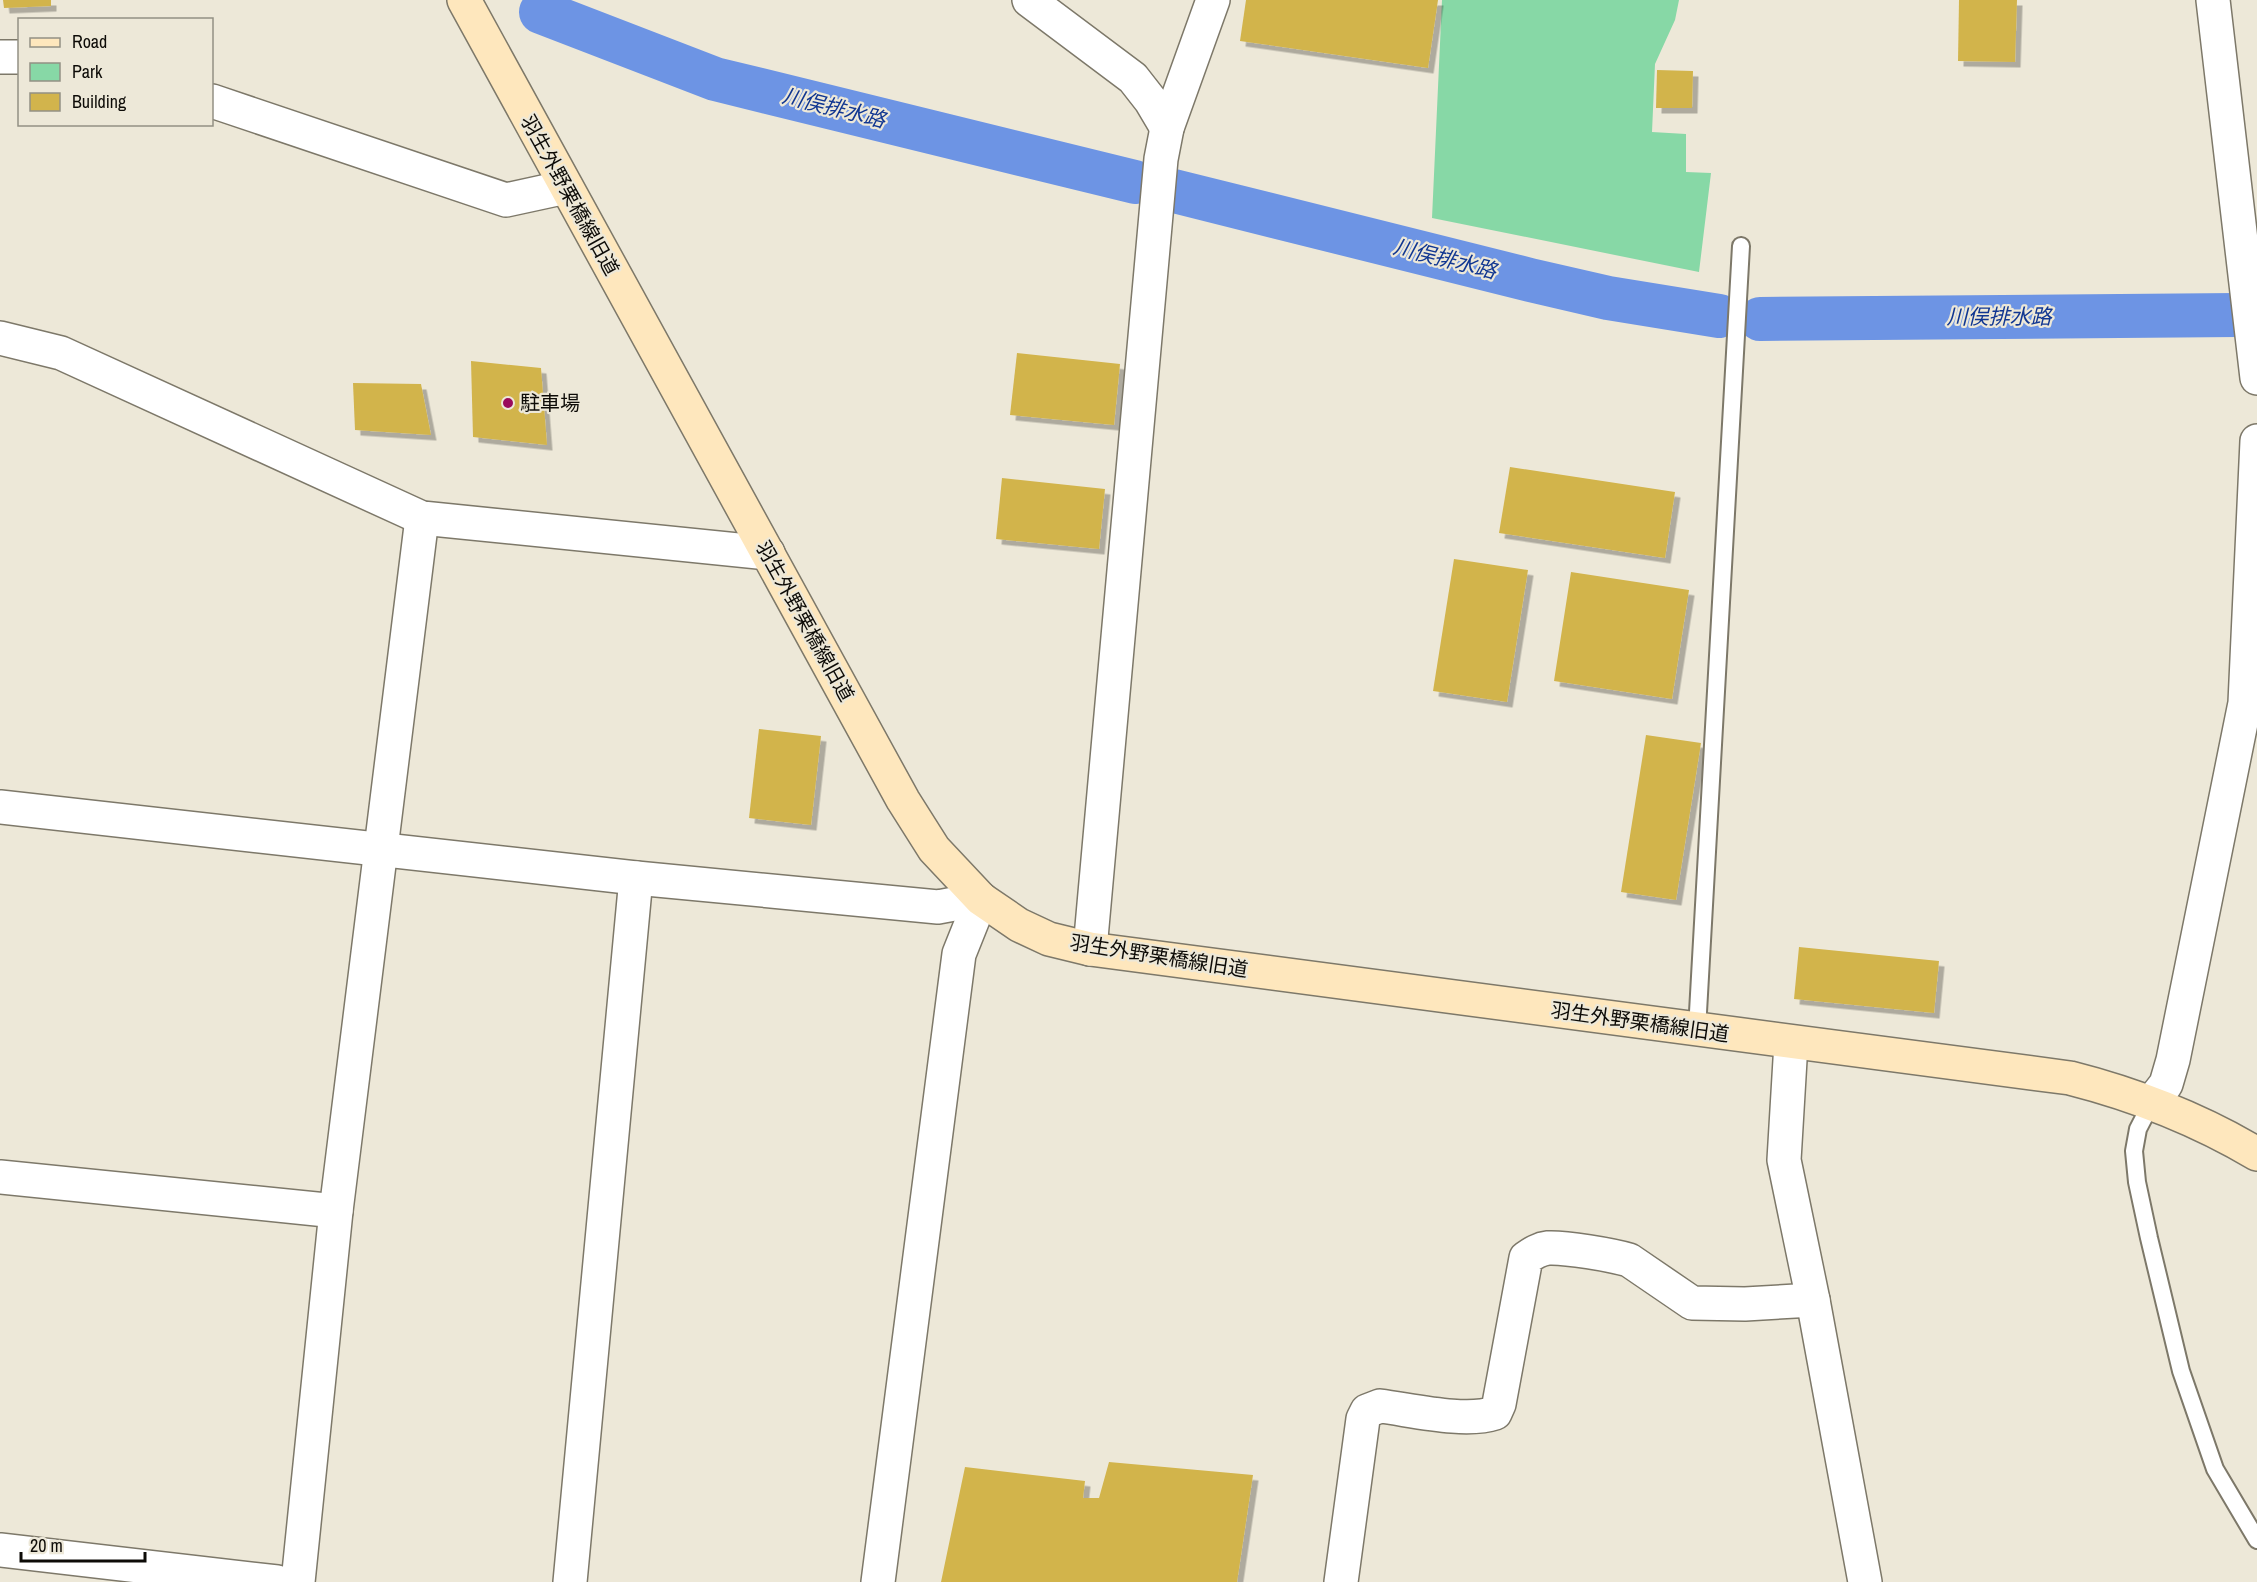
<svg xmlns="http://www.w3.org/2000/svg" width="2257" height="1582" font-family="'Archivo Narrow','Noto Sans JP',sans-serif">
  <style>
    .green { fill: #87d8a6 }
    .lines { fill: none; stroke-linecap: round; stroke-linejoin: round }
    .canal { stroke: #6d94e4; stroke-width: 44 }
    .building { fill: #d2b44c; filter: url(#shadow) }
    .lane-casing { stroke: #7d7869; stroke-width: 20 }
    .street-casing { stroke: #7d7869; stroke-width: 36 }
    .secondary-casing { stroke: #7d7869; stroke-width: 36 }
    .lane { stroke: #fff; stroke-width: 16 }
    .street { stroke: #fff; stroke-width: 33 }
    .secondary { stroke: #fee7bd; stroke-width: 33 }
    .poi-dot { fill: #9a0a5b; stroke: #ede8d8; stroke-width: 2 }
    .labels { text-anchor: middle; stroke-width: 4.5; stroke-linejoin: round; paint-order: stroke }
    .street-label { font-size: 20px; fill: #0d0b07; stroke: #ede8d8 }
    .poi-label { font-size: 20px; fill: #0d0b07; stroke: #ede8d8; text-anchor: start }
    .water-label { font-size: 21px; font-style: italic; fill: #103691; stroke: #ede8d8 }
  </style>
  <defs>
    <filter id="shadow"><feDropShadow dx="5.5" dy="5.5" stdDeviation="0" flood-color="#0004"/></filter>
  </defs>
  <rect width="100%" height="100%" fill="#ede8d8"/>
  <polygon class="green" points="1442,0 1679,0 1675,20 1655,64 1652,132 1686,134 1686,172 1711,173 1699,272 1432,218"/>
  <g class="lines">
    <g class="canal">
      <polyline points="541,12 715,79 1135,182"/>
      <polyline points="1174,191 1530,280 1608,298 1719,316"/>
      <polyline points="1760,319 2237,315"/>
    </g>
  </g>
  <g class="building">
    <polygon points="3,0 51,0 51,6 4,8"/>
    <polygon points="1246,0 1438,0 1428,68 1240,41"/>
    <polygon points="1959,0 2017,0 2015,62 1958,61"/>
    <polygon points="1657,70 1693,71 1692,108 1656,108"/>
    <polygon points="1017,353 1120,364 1114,425 1010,415"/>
    <polygon points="471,361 541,368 547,445 473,437"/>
    <polygon points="353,383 421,384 431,435 355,430"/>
    <polygon points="1510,467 1675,492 1665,558 1499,533"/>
    <polygon points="1002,478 1105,489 1099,549 996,539"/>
    <polygon points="1454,559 1528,570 1507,702 1433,691"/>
    <polygon points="1571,572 1689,590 1672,699 1554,681"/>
    <polygon points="759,729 821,736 811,825 749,818"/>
    <polygon points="1646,735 1701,743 1676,900 1621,892"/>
    <polygon points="1799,947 1939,961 1934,1013 1794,999"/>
    <polygon points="1109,1462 1253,1475 1237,1582 941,1582 965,1467 1085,1481 1083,1498 1099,1498"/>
  </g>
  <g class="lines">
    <g class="lane-casing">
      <g id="lane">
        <polyline points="1697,1030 1741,246"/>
        <polyline points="2152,1102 2138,1129 2134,1151 2137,1182 2149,1238 2181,1371 2215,1469 2257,1540"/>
      </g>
    </g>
    <g class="street-casing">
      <g id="street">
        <polyline points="1029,0 1133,78 1151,101 1167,128"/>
        <polyline points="2213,0 2257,378"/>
        <polyline points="0,57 20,57"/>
        <polyline points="212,101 506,200 566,187"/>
        <polyline points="0,338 61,353 422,518 768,553"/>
        <polyline points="0,807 636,878 938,907 981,899"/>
        <polyline points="1090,949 1161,159 1167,128 1213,0"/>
        <polyline points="1791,1043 1784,1160 1813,1300 1865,1582"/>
        <polyline points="2152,1102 2166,1084 2173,1060 2245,703 2257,441"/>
        <polyline points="0,1177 336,1211"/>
        <polyline points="0,1550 277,1582"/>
        <polyline points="298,1582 336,1211 422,518"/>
        <polyline points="570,1582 636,878"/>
        <polyline points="878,1582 959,954 981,899"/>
        <path d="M1341 1582 1363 1419 1367 1411 1380 1406C1412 1410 1465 1423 1495 1413L1499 1404 1526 1258C1533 1253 1539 1249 1548 1248 1565 1247 1612 1255 1629 1260L1692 1303 1745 1304 1813 1300"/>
      </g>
    </g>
    <g class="secondary-casing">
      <path id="secondary" d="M464 0 903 800 934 849 981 899 1019 925 1049 939 1090 949 2070 1078C2137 1095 2198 1119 2257 1154"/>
    </g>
    <use href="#lane" class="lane"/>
    <use href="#street" class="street"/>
    <use href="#secondary" class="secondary"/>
  </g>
  <circle class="poi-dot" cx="508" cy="403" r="6"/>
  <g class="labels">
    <g class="street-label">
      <text transform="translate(570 195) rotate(61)" y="7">羽生外野栗橋線旧道</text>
      <text transform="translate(805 621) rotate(61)" y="7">羽生外野栗橋線旧道</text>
      <text transform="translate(1159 956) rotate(9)" y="7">羽生外野栗橋線旧道</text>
      <text transform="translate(1640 1022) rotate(8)" y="7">羽生外野栗橋線旧道</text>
    </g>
    <g class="poi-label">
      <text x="520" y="410">駐車場</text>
    </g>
    <g class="water-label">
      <text transform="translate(834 108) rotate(14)" y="7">川俣排水路</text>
      <text transform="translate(1445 259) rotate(14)" y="7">川俣排水路</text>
      <text x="1999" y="324">川俣排水路</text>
    </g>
  </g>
  <rect x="18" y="18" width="195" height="108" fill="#ede8d8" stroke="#939084" stroke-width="1.5"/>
  <rect x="30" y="38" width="30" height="9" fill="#fee7bd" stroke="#939084" stroke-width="1.5"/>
  <text x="72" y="48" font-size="18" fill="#0d0b07">Road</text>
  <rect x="30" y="63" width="30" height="18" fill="#87d8a6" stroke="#939084" stroke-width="1.5"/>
  <text x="72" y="78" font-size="18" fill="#0d0b07">Park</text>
  <rect x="30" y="93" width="30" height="18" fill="#d2b44c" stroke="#939084" stroke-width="1.5"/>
  <text x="72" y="108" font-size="18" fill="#0d0b07">Building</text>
  <path d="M21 1552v9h124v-9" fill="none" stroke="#0d0b07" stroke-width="3"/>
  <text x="30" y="1552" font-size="18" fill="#0d0b07" stroke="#ede8d8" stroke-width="4.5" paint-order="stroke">20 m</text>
</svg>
